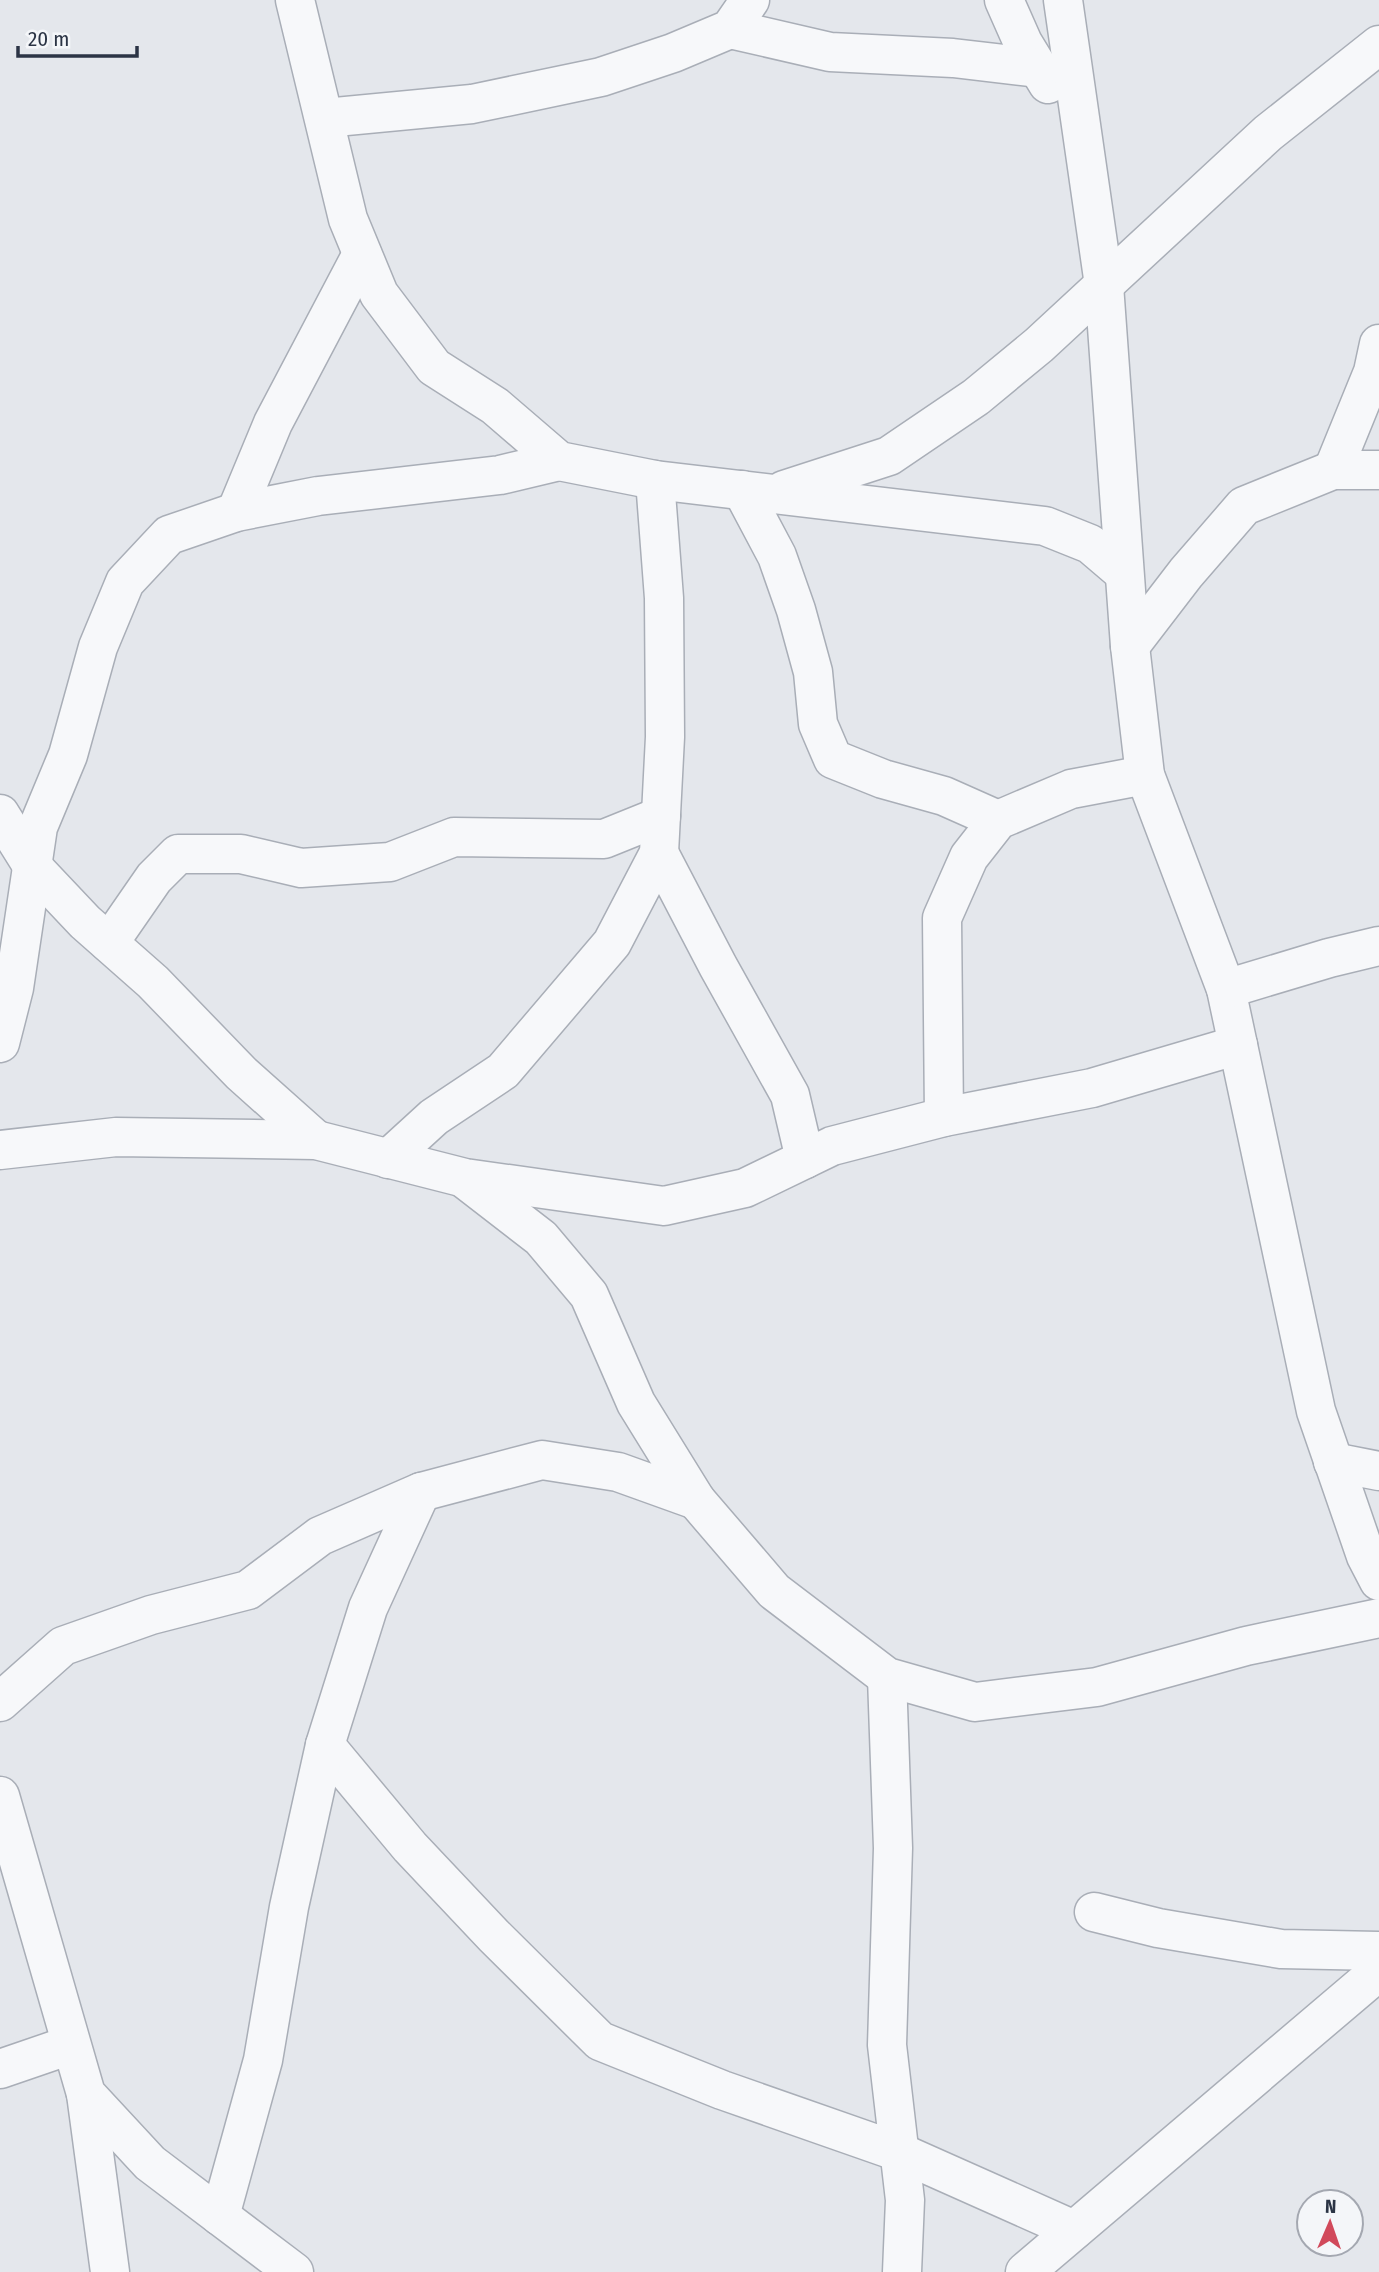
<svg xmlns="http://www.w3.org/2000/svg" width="1379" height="2272" font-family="'Fira Sans Condensed',sans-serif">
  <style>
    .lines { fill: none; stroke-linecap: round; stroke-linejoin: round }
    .minor-casing { stroke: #a9aeb7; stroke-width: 41 }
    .minor { stroke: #f7f8fa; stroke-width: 38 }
  </style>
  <rect width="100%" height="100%" fill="#e4e7ec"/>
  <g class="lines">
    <g class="minor-casing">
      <g id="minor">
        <polyline points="295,0 348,219 379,294 434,367 495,406 559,461 655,480 1045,526 1090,544 1124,573"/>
        <polyline points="1004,0 1023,43 1048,84"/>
        <polyline points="1063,0 1104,285 1130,646 1145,775 1226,989 1316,1411 1366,1556 1379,1581"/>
        <polyline points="730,29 830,52 953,58 1038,68"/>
        <polyline points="325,118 472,104 601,77 673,53 730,29 750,0"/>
        <polyline points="1333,470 1373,372 1379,344"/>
        <polyline points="742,490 777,556 796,610 813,672 818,724 833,759 883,779 944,796 998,820"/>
        <polyline points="784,490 889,456 976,397 1039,345 1268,133 1379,45"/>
        <polyline points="236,512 273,423 362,254"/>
        <polyline points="1130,646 1186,573 1244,506 1333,470 1379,470"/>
        <polyline points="0,814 33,867 85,922 153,982 241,1073 316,1140"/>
        <polyline points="659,853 718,966 790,1095 805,1159"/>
        <polyline points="109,943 154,878 178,854 241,854 301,868 390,862 454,837 604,839 661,816"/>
        <polyline points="1226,989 1329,958 1379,946"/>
        <polyline points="0,1043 14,988 38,827 68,755 98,647 125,582 169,535 236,512 318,496 500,475 559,461"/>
        <polyline points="944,1117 942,918 969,857 998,820 1071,789 1145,775"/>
        <polyline points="0,1150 116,1137 316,1140 465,1178 664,1206 745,1188 832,1146 944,1117 1092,1088 1238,1045"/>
        <polyline points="388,1159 434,1117 503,1071 612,943 659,853 665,737 664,598 655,480"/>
        <polyline points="466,1180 541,1238 589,1295 636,1403 696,1500 774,1591 887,1677 975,1702 1097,1687 1246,1646 1379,1618"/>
        <polyline points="1333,1462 1379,1471"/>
        <polyline points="887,1677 893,1848 887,2045 905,2200 902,2272"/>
        <polyline points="0,1702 63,1646 151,1615 248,1590 320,1536 421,1492 542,1460 618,1472 696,1500"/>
        <polyline points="325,1745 410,1847 494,1936 600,2041 722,2090 899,2152 1074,2230"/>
        <polyline points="0,1796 86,2094 150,2163 294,2272"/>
        <polyline points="1094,1912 1158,1928 1281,1949 1379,1951"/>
        <polyline points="0,2069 70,2045"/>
        <polyline points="86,2094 110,2272"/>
        <polyline points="220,2216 263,2060 289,1907 325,1745 368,1608 421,1492"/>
        <polyline points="1025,2272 1379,1971"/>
      </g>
    </g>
    <use href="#minor" class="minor"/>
  </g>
  <g transform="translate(1330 2223) rotate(2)"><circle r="33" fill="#f4f6f9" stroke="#a4a8b1" stroke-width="2"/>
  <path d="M0-5L12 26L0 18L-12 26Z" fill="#d1495b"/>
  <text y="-10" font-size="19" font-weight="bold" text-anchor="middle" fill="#2b3445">N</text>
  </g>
  <path d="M18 46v10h119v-10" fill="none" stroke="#2b3445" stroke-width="3.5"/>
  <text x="28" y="46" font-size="21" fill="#2b3445" stroke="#f4f6f9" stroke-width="5" paint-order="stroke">20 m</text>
</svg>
